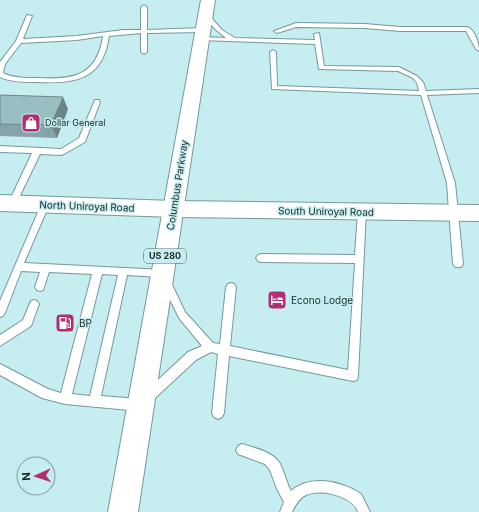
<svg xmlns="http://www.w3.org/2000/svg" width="479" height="512" font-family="Inter,sans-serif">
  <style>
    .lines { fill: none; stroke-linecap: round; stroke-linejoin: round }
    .lane-casing { stroke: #74999b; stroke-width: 2 }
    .secondary-casing { stroke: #74999b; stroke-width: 2 }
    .highway-casing { stroke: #74999b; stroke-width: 2 }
    .lane { fill: #fff; fill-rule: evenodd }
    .secondary { fill: #fff; fill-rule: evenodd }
    .highway { fill: #fff; fill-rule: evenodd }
    .wall { fill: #84a4a7 }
    .shaded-wall { fill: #6c8688 }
    .building { fill: #9abfc2; stroke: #6c8688 }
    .labels { text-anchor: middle; stroke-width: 3; stroke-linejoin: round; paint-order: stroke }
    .far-poi-label { font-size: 9px; fill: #1b2a2b; stroke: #c6edef; text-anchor: start }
    .shield { fill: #c6edef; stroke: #4e6466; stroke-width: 1 }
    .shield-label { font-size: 9px; font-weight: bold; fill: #1b2a2b }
    .street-label { font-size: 10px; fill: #1b2a2b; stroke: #c6edef }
    .poi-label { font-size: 10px; fill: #1b2a2b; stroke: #c6edef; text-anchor: start }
  </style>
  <rect width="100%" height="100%" fill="#c6edef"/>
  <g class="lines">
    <g class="lane-casing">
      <g id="lane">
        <path d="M144 5 147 7V30L203 28 206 30 203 32 147 33V52L144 54 141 52V33L109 36C103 80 75 84 36 82 24 82 11 82 0 77V62L16 41 27 15 32 16 23 39 77 36 123 30H141V7ZM103 36C97 77 72 80 37 78 26 78 13 78 3 73L5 64 21 43 77 40Z"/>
        <polygon points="203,13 207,13 222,30 235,38 315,40 314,34 319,33 324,66 399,67 417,76 423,82 426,91 479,89 479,93 427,95 455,183 463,264 461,267 455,267 453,264 447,183 421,95 272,89 270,52 273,50 276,52 277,86 419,91 417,83 413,78 398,71 319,69 315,44 200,40 200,38 202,37 226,38 215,29 203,15"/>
        <path d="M296 23 365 24 400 27H468C475 31 479 43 479 51L476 49 466 31H400L365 28 296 27 277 33 274 31Z"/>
        <polygon points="95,100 99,100 100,102 85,142 62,155 40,154 15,206 9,206 8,204 32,153 0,152 0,146 61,149 79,138"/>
        <path d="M45 202 49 205 24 263 165 270 185 312 213 343 220 344 226 287 228 284 231 283 234 284 236 287 230 346 348 370 355 263 261 262 258 261 256 258 258 255 261 254 355 255 358 211 362 208 365 209 366 211 358 376 357 380 353 381 229 356 224 413 222 417 218 419 214 417 212 413 218 354 211 352 196 360 154 399 150 400 146 399 145 395 146 391 188 352 202 346 179 318 159 277 127 275 101 396 140 399 144 401 146 405 144 409 140 411 65 404 42 398 0 375V364L48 389 61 393 92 274 49 272 43 290 40 291 37 290 35 287 40 272 21 271 5 313 3 316 0 317V301L41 205ZM102 274 118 275 90 396 72 394Z"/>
        <polygon points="34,300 37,301 39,304 31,326 0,346 0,335 23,320 31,301"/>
        <path d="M242 444C254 448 271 451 279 462 284 470 286 482 291 491 310 474 342 481 361 494L370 512H358C353 496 320 488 306 495 299 498 295 506 292 512H280L284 502 277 489 270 470 265 464 238 454 236 450 238 446Z"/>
      </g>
    </g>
    <g class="secondary-casing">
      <polygon id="secondary" points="0,195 174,201 479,205 479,221 174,217 0,211"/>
    </g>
    <g class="highway-casing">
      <polygon id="highway" points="201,0 215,0 138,512 108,512"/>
    </g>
    <use href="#lane" class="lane"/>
    <use href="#secondary" class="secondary"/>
    <use href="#highway" class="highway"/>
  </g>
  <polygon class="wall" points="0,95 68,109 57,138 0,136"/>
  <polygon class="shaded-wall" points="63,97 68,109 57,138 51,125"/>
  <polygon class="building" points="0,95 63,97 51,125 0,124"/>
  <defs>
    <g id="shop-square" transform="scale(1)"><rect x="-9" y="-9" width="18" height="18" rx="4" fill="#b22d71" stroke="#c6edef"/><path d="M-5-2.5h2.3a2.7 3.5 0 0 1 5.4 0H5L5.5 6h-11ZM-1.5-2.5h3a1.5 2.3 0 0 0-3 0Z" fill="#fff"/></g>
    <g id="hotel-square" transform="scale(1)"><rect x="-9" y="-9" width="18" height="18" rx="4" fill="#b22d71" stroke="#c6edef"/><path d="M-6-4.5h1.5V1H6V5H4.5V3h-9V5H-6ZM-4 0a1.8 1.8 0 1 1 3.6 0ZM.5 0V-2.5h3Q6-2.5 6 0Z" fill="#fff"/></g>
    <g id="fuel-square" transform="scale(1)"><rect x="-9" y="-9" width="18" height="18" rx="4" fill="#b22d71" stroke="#c6edef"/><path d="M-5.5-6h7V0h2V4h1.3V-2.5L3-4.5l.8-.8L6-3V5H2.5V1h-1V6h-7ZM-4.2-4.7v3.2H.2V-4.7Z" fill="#fff"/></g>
  </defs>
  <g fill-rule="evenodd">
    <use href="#shop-square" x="31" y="123"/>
    <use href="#hotel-square" x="277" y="300"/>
    <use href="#fuel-square" x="65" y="323"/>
  </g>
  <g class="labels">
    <g class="far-poi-label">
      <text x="45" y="126">Dollar General</text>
    </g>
    <rect class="shield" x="144" y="249" width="42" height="14" rx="3"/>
    <g class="shield-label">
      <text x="165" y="259">US 280</text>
    </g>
    <g class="street-label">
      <text transform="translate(177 185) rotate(-81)" y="4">Columbus Parkway</text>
      <text transform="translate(87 206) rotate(2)" y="4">North Uniroyal Road</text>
      <text transform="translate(326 211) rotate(1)" y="4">South Uniroyal Road</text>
    </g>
    <g class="poi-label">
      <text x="291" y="304">Econo Lodge</text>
      <text x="79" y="327">BP</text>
    </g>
  </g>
  <g transform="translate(36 476) rotate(267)"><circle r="19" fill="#c6edef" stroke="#829fa1"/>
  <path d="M0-3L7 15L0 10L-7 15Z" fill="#b22d71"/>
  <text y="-6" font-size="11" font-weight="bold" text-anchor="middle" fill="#1b2a2b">N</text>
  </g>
</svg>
